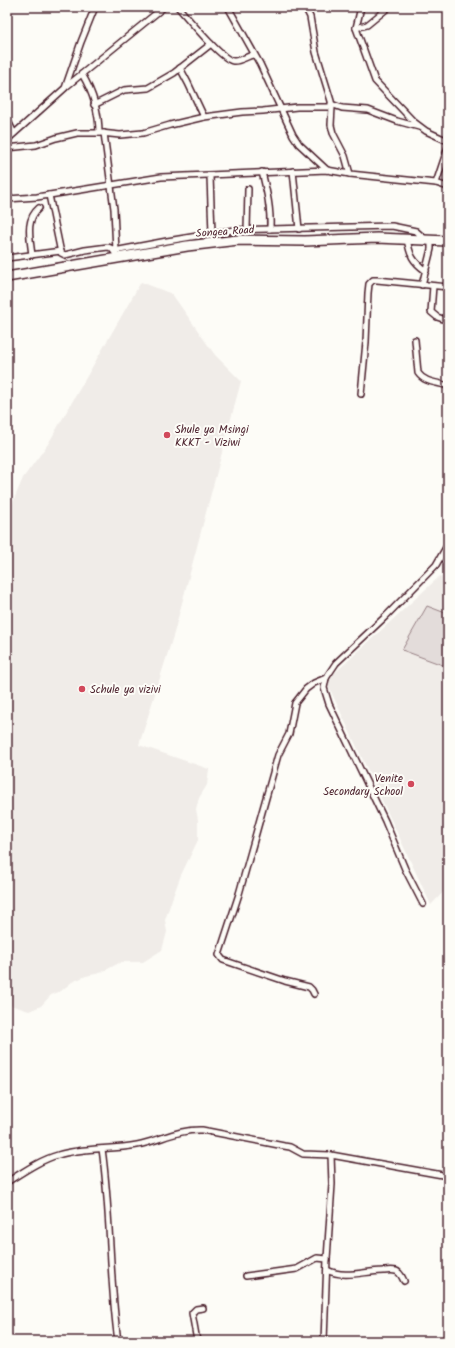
<svg xmlns="http://www.w3.org/2000/svg" width="455" height="1348" font-family="Kalam,sans-serif">
  <style>
    .built { fill: #f0ece8 }
    .green { fill: #e3dcda; stroke: #967e82 }
    .lines { fill: none; stroke-linecap: round; stroke-linejoin: round }
    .street-casing { stroke: #4a1f2b; stroke-width: 8 }
    .highway-casing { stroke: #4a1f2b; stroke-width: 12 }
    .street { stroke: #fdfcf7; stroke-width: 5 }
    .highway { stroke: #fdfcf7; stroke-width: 9 }
    .poi-dot { fill: #d1495b; stroke: #fdfcf7; stroke-width: 1.5 }
    .labels { text-anchor: middle; stroke-width: 4; stroke-linejoin: round; paint-order: stroke }
    .street-label { font-size: 11px; fill: #4a1f2b; stroke: #fdfcf7 }
    .poi-label { font-size: 11px; fill: #4a1f2b; stroke: #fdfcf7; text-anchor: start }
  </style>
  <rect width="100%" height="100%" fill="#fdfcf7"/>
  <filter id="ink" filterUnits="userSpaceOnUse"><feTurbulence type="fractalNoise" baseFrequency=".025" numOctaves="2"/><feDisplacementMap in="SourceGraphic" scale="8" xChannelSelector="R" yChannelSelector="G"/><feConvolveMatrix kernelMatrix="1 2 1 2 8 2 1 2 1" color-interpolation-filters="sRGB"/></filter>
  <g filter="url(#ink)">
    <g class="built">
      <polygon points="141,282 172,294 215,355 241,381 174,633 139,745 209,769 207,785 199,798 196,809 198,820 198,840 181,875 172,899 165,920 167,932 162,950 143,962 121,962 100,973 86,976 72,982 61,991 51,995 41,1006 29,1011 7,1004 7,516 23,478 48,444"/>
      <polygon points="440,576 448,582 448,887 431,905 326,681"/>
    </g>
    <polygon class="green" points="427,606 448,614 448,667 402,650"/>
    <g class="lines">
      <g class="street-casing">
        <g id="street">
          <path d="M178 7C187 17 222 60 233 61 239 62 247 56 253 55"/>
          <polyline points="228,7 260,64 293,135 299,144 327,170"/>
          <polyline points="305,7 310,17 316,52 331,101 332,107 331,125 333,133 345,156 350,174"/>
          <polyline points="361,7 356,28 375,81 414,122 426,131 448,141"/>
          <polyline points="356,28 367,25 389,7"/>
          <polyline points="180,68 188,83 204,117"/>
          <path d="M82 74C92 91 99 112 99 133"/>
          <polyline points="67,86 164,7"/>
          <polyline points="331,104 342,108 368,110 397,121 419,127"/>
          <polyline points="94,105 124,90 148,88 174,73 211,44"/>
          <polyline points="7,119 14,133"/>
          <polyline points="104,133 114,209 116,251"/>
          <polyline points="7,140 65,88 81,42 95,7"/>
          <polyline points="7,148 36,145 56,138 77,133 101,133 120,135 143,133 170,125 204,117 242,112 263,111 297,107 332,107"/>
          <polyline points="293,171 299,229"/>
          <path d="M262 172C267 192 271 209 270 229"/>
          <polyline points="210,176 212,234"/>
          <polyline points="436,183 448,147"/>
          <polyline points="49,195 61,253 65,255 85,250 108,247 111,248 115,253"/>
          <polyline points="7,199 37,197 161,177 327,170 350,174 436,183 448,187"/>
          <polyline points="247,230 248,189"/>
          <path d="M407 239C410 255 412 261 426 271"/>
          <polyline points="114,251 167,241 234,230 392,226 416,231 425,239"/>
          <path d="M32 255C30 238 25 220 39 208"/>
          <polyline points="7,258 61,251"/>
          <polyline points="422,285 431,249 431,240"/>
          <polyline points="433,286 431,312 437,317 443,319"/>
          <path d="M415 340 418 373C425 383 437 382 448 386"/>
          <polyline points="361,394 366,342 368,293 369,284 373,280 377,280 448,287"/>
          <polyline points="423,904 405,869 385,821 329,704 324,688 326,678 336,663 386,616 436,565 448,544"/>
          <polyline points="314,994 312,990 309,987 285,981 223,960 219,955 239,894 278,755 289,734 295,703 306,689 314,683 326,678"/>
          <path d="M102 1149C111 1213 109 1278 118 1341"/>
          <path d="M7 1182C23 1172 40 1160 58 1155 83 1147 111 1150 137 1145 159 1141 178 1129 202 1130L284 1146 290 1147 303 1154 331 1155 448 1176"/>
          <path d="M327 1270C345 1279 364 1271 383 1271 387 1271 392 1270 396 1271 400 1272 402 1277 404 1281"/>
          <polyline points="246,1276 297,1269 317,1258 327,1259"/>
          <polyline points="197,1341 192,1313 196,1309 203,1308"/>
          <polyline points="324,1341 327,1259 332,1184 331,1155"/>
        </g>
      </g>
      <g class="highway-casing">
        <polyline id="highway" points="7,277 187,246 238,240 305,241 377,238 448,241"/>
      </g>
      <use href="#street" class="street"/>
      <use href="#highway" class="highway"/>
    </g>
  </g>
  <g class="poi-dot">
    <circle cx="167" cy="435" r="4"/>
    <circle cx="82" cy="689" r="4"/>
    <circle cx="411" cy="784" r="4"/>
  </g>
  <g class="labels">
    <g class="street-label">
      <text transform="translate(225 231) rotate(-4)" y="4">Songea Road</text>
    </g>
    <g class="poi-label">
      <text x="175" y="433">Shule ya Msingi<tspan x="175" dy="13">KKKT - Viziwi</tspan></text>
      <text x="90" y="693">Schule ya vizivi</text>
      <text x="403" y="782" text-anchor="end">Venite<tspan x="403" dy="13">Secondary School</tspan></text>
    </g>
  </g>
  <rect width="455" height="1348" fill="none" stroke="#fdfcf7" stroke-width="24"/>
  <rect x="12" y="12" width="431" height="1324" fill="none" stroke="#4a1f2b" stroke-width="1.5" filter="url(#ink)"/>
</svg>
